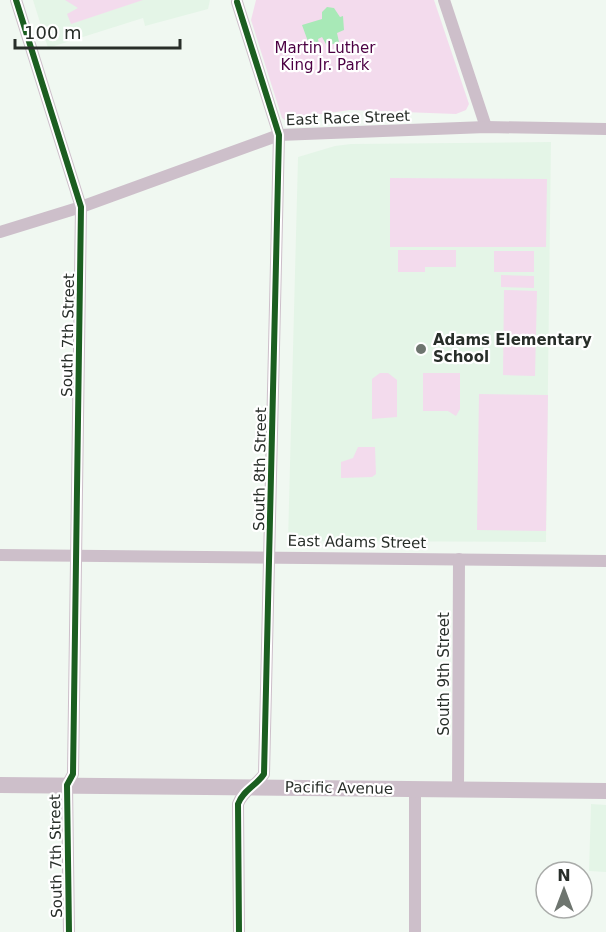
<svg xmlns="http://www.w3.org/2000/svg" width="606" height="932" font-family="'DejaVu Sans',sans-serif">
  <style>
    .built { fill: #e4f5e7 }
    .green { fill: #f3dbed }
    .water { fill: #a8e9b7 }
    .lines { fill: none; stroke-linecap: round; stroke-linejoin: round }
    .minor { stroke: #cdbfca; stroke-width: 12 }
    .tertiary { stroke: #cdbfca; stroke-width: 16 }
    .cycleway-casing { stroke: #fff; stroke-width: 10 }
    .cycleway { stroke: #1b5e20; stroke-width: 6 }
    .poi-dot { fill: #6e756f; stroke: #fff; stroke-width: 2 }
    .labels { text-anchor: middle; stroke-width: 4.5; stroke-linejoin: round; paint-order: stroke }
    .park-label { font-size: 15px; fill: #4c0043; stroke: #fff }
    .street-label { font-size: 15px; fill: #282e29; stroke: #fff }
    .poi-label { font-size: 15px; font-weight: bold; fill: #282e29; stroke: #fff; text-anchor: start }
  </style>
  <rect width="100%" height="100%" fill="#f0f8f1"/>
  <g class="built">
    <polygon points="33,0 210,0 208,9 145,26 143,18 48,48"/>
    <polygon points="551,142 546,542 288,541 298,157 335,146 351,144"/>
    <polygon points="591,804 606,805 606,872 589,871"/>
  </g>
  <g class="green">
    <polygon points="65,0 143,0 71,24 67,14 78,8"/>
    <polygon points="256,0 434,0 469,104 466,110 456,114 350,110 314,115 289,123 282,118 251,20"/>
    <polygon points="390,178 547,179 546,247 390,247"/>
    <polygon points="398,250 456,250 456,267 425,267 425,272 398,272"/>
    <rect x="494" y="251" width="40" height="21"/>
    <polygon points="501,275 534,276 534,288 501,287"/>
    <polygon points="504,290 537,291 535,376 503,375"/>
    <polygon points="380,373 388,373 397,380 397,417 372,419 372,379"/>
    <polygon points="423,373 460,373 460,409 456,416 448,411 423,411"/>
    <polygon points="479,394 548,395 546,531 477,530"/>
    <polygon points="358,447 375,447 376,474 372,477 341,478 341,462 353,458"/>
  </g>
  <polygon class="water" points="327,7 334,8 340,17 343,16 344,30 337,33 339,42 327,46 322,37 318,39 319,44 310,47 302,25 322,19 322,12"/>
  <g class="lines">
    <g class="minor">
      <polyline points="16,0 81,207 73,774 67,785 69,932"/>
      <polyline points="444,0 486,127"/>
      <path d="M237 2 279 135 264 774C256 786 243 790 238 804L239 932"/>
      <polyline points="0,232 81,207 279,135 486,127 606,129"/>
      <polyline points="0,555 606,561"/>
      <polyline points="415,789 415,932"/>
      <polyline points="458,790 459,559"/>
    </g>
    <polyline class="tertiary" points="0,785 606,791"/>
    <g class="cycleway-casing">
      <g id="cycleway">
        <polyline points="16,0 81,207 73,774 67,785 69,932"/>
        <path d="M237 2 279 135 264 774C256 786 243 790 238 804L239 932"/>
      </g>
    </g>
    <use href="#cycleway" class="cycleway"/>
  </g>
  <circle class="poi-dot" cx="421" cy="349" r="6"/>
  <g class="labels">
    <g class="park-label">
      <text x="325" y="53">Martin Luther<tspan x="325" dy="17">King Jr. Park</tspan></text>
    </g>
    <g class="street-label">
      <text transform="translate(348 118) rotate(-2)" y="5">East Race Street</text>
      <text transform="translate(68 335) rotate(-89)" y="5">South 7th Street</text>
      <text transform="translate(260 469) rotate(-89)" y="5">South 8th Street</text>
      <text transform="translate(357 542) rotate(1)" y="5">East Adams Street</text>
      <text transform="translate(444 674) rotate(-90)" y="5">South 9th Street</text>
      <text transform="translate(339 788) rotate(1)" y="5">Pacific Avenue</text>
      <text transform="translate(56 856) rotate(-91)" y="5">South 7th Street</text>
    </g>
    <g class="poi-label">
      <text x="433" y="345">Adams Elementary<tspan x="433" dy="17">School</tspan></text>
    </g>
  </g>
  <g transform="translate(564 890)"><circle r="28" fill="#ffffff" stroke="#a9aba9" stroke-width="1.5"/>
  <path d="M0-4.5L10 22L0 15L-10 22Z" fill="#6e756f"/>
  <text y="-9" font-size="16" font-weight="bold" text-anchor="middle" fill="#282e29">N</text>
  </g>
  <path d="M15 39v9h165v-9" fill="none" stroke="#282e29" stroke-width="3"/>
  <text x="24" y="39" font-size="18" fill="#282e29" stroke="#ffffff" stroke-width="4.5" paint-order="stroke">100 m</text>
</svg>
